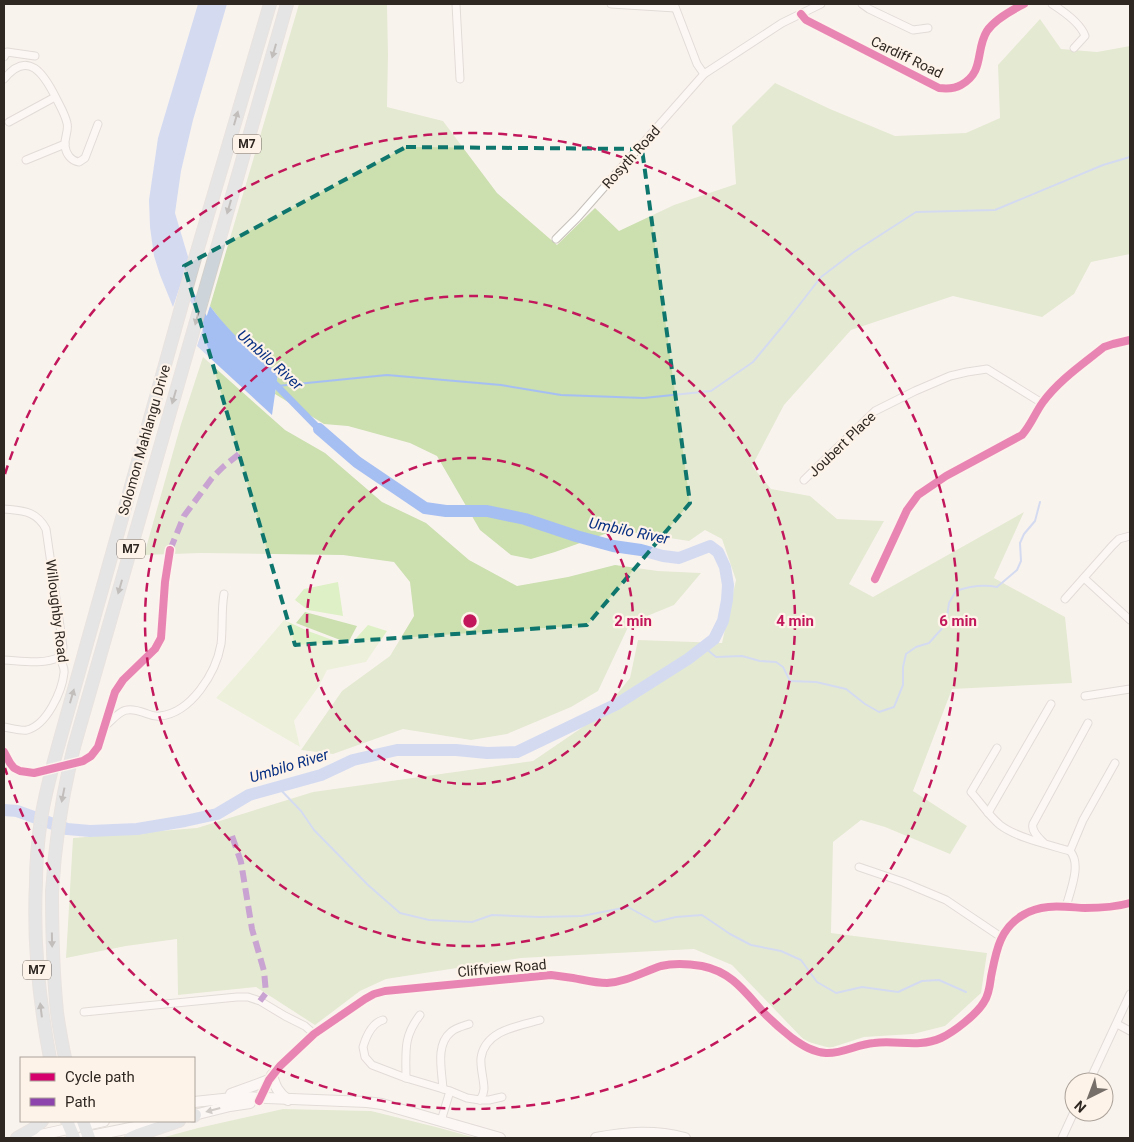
<svg xmlns="http://www.w3.org/2000/svg" width="1134" height="1142" font-family="Roboto,sans-serif">
  <style>
    .green { fill: #def0c5 }
    .forest { fill: #cbdfaf }
    .water { fill: #a6bff2 }
    .lines { fill: none; stroke-linecap: round; stroke-linejoin: round }
    .stream { stroke: #a6bff2; stroke-width: 2 }
    .canal { stroke: #a6bff2; stroke-width: 7 }
    .river { stroke: #a6bff2; stroke-width: 12 }
    .street-casing { stroke: #c6c0ba; stroke-width: 9 }
    .secondary-casing { stroke: #c6c0ba; stroke-width: 12 }
    .highway-casing { stroke: #d3d0cc; stroke-width: 14 }
    .street { stroke: #fefdfc; stroke-width: 7 }
    .secondary { stroke: #fefdfc; stroke-width: 10 }
    .highway { stroke: #cdd5da; stroke-width: 12 }
    .highway-bridge-casing { stroke: #d3d0cc; stroke-width: 14; stroke-linecap: butt }
    .highway-bridge { stroke: #cdd5da; stroke-width: 12 }
    .quiet { stroke: #8e44ad; stroke-width: 6; stroke-dasharray: 12 6; stroke-linecap: butt }
    .cycleway-casing { stroke: #fef3e9; stroke-width: 11 }
    .cycleway { stroke: #d6006c; stroke-width: 8 }
    .oneway { fill: #7e7e7e }
    .oneway2 { fill: #a19d9a }
    .marked { fill: none; stroke: #0f766e; stroke-width: 4; stroke-dasharray: 10 6; stroke-linejoin: round }
    .ring { fill: none; stroke: #c2185b; stroke-width: 2.5; stroke-dasharray: 9 6 }
    .labels { text-anchor: middle; stroke-width: 4.5; stroke-linejoin: round; paint-order: stroke }
    .shield { fill: #fef3e9; stroke: #6d655e; stroke-width: 1 }
    .shield-label { font-size: 12px; font-weight: bold; fill: #2f2822 }
    .street-label { font-size: 14px; fill: #2f2822; stroke: #fef3e9 }
    .water-label { font-size: 15px; font-style: italic; fill: #083083; stroke: #fef3e9 }
    .centre { fill: #c2185b; stroke: #fef3e9; stroke-width: 2.5 }
    .ring-label { font-size: 15px; text-anchor: middle; font-weight: bold; fill: #c2185b; stroke: #fef3e9; stroke-width: 4.5; stroke-linejoin: round; paint-order: stroke }
  </style>
  <rect width="100%" height="100%" fill="#f9f3ee"/>
  <g class="green">
    <polygon points="338,582 343,616 308,610 295,600 304,589"/>
    <polygon points="284,620 308,631 349,646 368,625 387,631 366,662 327,670 319,686 294,721 300,747 216,698 255,654"/>
  </g>
  <g class="forest">
    <polygon points="299,4 387,4 388,55 387,107 443,121 497,193 557,245 595,208 619,231 674,205 736,184 732,126 775,83 830,109 895,136 966,133 1000,118 998,65 1040,19 1061,49 1097,52 1130,46 1130,254 1091,262 1074,294 1042,317 953,296 851,330 784,405 752,466 771,489 810,496 837,519 884,521 849,584 873,597 1024,512 994,578 1065,617 1072,683 952,689 913,791 967,826 950,854 885,827 861,820 833,842 831,933 987,953 981,993 945,1026 913,1034 864,1037 830,1048 805,1041 732,965 694,949 521,958 386,979 360,991 315,1025 256,987 178,995 177,939 126,946 66,958 73,838 197,828 313,792 533,761 599,716 630,678 638,640 722,643 736,580 722,539 705,530 689,541 616,530 555,552 531,559 511,555 480,530 437,456 410,443 348,426 324,424 275,394 278,373 244,346 223,323 210,306"/>
    <polygon points="203,357 285,430 325,453 382,502 426,523 469,560 517,586 568,577 615,565 658,571 701,573 674,605 630,623 598,691 571,707 507,734 471,740 403,729 333,754 301,750 342,691 390,656 414,616 410,582 394,562 343,555 201,553 144,555 181,424"/>
    <polygon points="305,612 357,626 348,643 296,623"/>
    <polygon points="283,1109 371,1111 436,1127 476,1138 161,1138 198,1128"/>
  </g>
  <g class="water">
    <polygon points="198,4 227,4 193,120 181,171 175,213 189,260 173,307 160,275 154,256 150,227 149,200 158,138"/>
    <path d="M210 306C229 332 253 353 278 373L272 415 197 346Z"/>
  </g>
  <g class="lines">
    <g class="stream">
      <polyline points="277,386 387,375 501,385 561,395 644,398 711,391 753,362 786,322 821,277 854,252 916,212 995,210 1103,165 1130,157"/>
      <path d="M704 647 716 657 742 656 760 661 776 662 783 667 790 681 816 682 846 689 865 704 879 712 894 707 903 685V667L906 654 916 647 929 643 946 624 949 603 956 591C970 586 982 584 997 587L1017 570 1021 561 1020 543 1024 534 1035 521 1040 502"/>
      <polyline points="278,787 301,811 314,830 368,885 400,913 429,920 472,922 492,915 539,917 582,916 628,907 655,922 676,917 702,915 730,934 751,945 781,951 801,960 817,982 836,993 862,987 898,992 922,981 939,980 966,992"/>
    </g>
    <g class="canal">
      <polyline points="187,288 209,327"/>
      <polyline points="270,380 277,386 319,429"/>
    </g>
    <polyline class="river" points="4,810 17,811 67,829 90,831 137,829 185,821 217,814 249,795 321,775 353,760 397,750 456,750 487,753 517,752 617,704 688,659 714,639 723,621 727,600 728,585 725,567 718,552 710,546 679,558 663,556 641,550 613,546 576,536 525,519 487,511 446,511 425,508 357,462 319,429"/>
    <g class="street-casing">
      <g id="street">
        <polyline points="456,4 460,79"/>
        <polyline points="611,4 675,8"/>
        <polyline points="674,4 697,64 704,74 782,23 821,4"/>
        <polyline points="862,4 869,9 913,30 928,28"/>
        <path d="M1052 4C1063 11 1081 24 1085 36L1074 48"/>
        <path d="M801 14 806 20 939 88C947 89 954 89 961 85 985 72 975 50 987 31 995 19 1012 10 1024 4"/>
        <polyline points="4,57 7,52 35,56"/>
        <path d="M4 79C28 49 44 74 56 98 60 106 65 114 67 123 69 131 64 138 65 146 66 154 71 161 79 162L85 158 98 124"/>
        <polyline points="9,122 55,97"/>
        <polyline points="26,160 65,144"/>
        <polyline points="556,239 577,218 704,74"/>
        <polyline points="804,480 875,411 915,391 950,376 967,372 987,369 1042,403"/>
        <path d="M4 509C22 511 36 510 46 529L63 647C63 650 60 656 61 658 61 664 65 667 64 673 62 691 47 725 27 730 20 731 11 728 4 727"/>
        <polyline points="1084,578 1130,620"/>
        <path d="M875 579 907 510 918 495 946 476 1022 435C1031 425 1035 413 1043 402 1059 380 1083 364 1104 347L1113 344 1130 340"/>
        <polyline points="1065,599 1112,546 1119,539 1130,536"/>
        <path d="M4 660C22 661 43 665 60 657"/>
        <polyline points="1085,696 1130,689"/>
        <path d="M105 726C121 712 123 705 145 713 150 715 154 717 160 716 191 713 216 673 221 644 223 628 221 611 224 594"/>
        <path d="M997 748 971 792C981 803 989 816 1000 825 1017 838 1050 845 1070 851 1082 864 1070 891 1066 907"/>
        <polyline points="4,752 10,763 14,768 20,771 34,773 83,761 91,756 98,747 115,692 123,680 155,649 161,638 165,582 170,550"/>
        <polyline points="988,813 1051,704"/>
        <path d="M1043 842C1038 837 1031 831 1033 824L1088 723"/>
        <polyline points="1070,851 1083,820 1115,763"/>
        <polyline points="859,867 903,882 946,900 1001,937"/>
        <polyline points="84,1012 237,997 248,997 260,1001 285,1016 305,1026 314,1034"/>
        <path d="M383 1020C372 1023 366 1037 363 1047L365 1057 372 1065 406 1078 450 1091 467 1098 480 1100H489L502 1097"/>
        <polyline points="1117,1024 1130,1031"/>
        <path d="M406 1078C406 1051 403 1037 420 1015"/>
        <polyline points="1089,1082 1130,994"/>
        <path d="M443 1089C442 1071 435 1045 451 1032 455 1028 463 1026 469 1024"/>
        <path d="M480 1100 483 1094 484 1089C484 1079 480 1068 481 1058 485 1030 519 1026 540 1020"/>
        <path d="M259 1101 269 1080 280 1066 314 1034 365 999 374 994 385 991 551 975C558 976 566 977 573 978 584 980 595 983 607 983 626 982 643 972 661 966 674 963 689 964 702 966 732 972 745 992 764 1013 773 1022 782 1030 792 1038 803 1046 813 1052 826 1053 842 1054 858 1044 874 1043 897 1040 919 1048 941 1038 954 1032 977 1014 984 1002 989 995 990 985 991 977 996 952 999 929 1023 915 1042 903 1064 907 1085 908 1100 908 1116 907 1130 903"/>
        <polyline points="441,1121 450,1091"/>
        <polyline points="1062,1138 1074,1112"/>
      </g>
    </g>
    <g class="secondary-casing">
      <g id="secondary">
        <path d="M272 1075C275 1086 278 1093 288 1100"/>
        <polyline points="231,1094 269,1080"/>
        <polyline points="194,1102 242,1097 367,1102 382,1104 500,1138"/>
        <polyline points="194,1115 230,1106 250,1103"/>
        <polyline points="27,1138 104,1121"/>
        <polyline points="81,1138 165,1121"/>
        <path d="M596 1138C628 1132 654 1130 685 1138"/>
      </g>
    </g>
    <g class="highway-casing">
      <g id="highway">
        <polyline points="59,743 193,265 270,4"/>
        <polyline points="74,747 287,4"/>
        <path d="M36 882C33 941 39 1000 50 1058"/>
        <path d="M52 892C52 932 53 972 57 1012 59 1028 62 1043 65 1058"/>
        <polyline points="194,1116 195,1115"/>
        <polyline points="67,1121 74,1138"/>
        <polyline points="83,1121 89,1138"/>
        <polyline points="17,1138 33,1129 42,1121"/>
        <polyline points="131,1138 138,1135 179,1121"/>
      </g>
    </g>
    <use href="#street" class="street"/>
    <use href="#secondary" class="secondary"/>
    <use href="#highway" class="highway"/>
    <g class="highway-bridge-casing">
      <g id="highway-bridge">
        <path d="M36 882C36 861 38 840 41 819 45 794 52 768 59 743"/>
        <path d="M52 892C55 843 62 795 74 747"/>
      </g>
    </g>
    <use href="#highway-bridge" class="highway-bridge"/>
    <g class="quiet">
      <polyline points="170,550 184,516 212,478 223,467 239,454"/>
      <polyline points="232,836 241,862 252,929 264,971 266,993 260,1001"/>
    </g>
    <g class="cycleway-casing">
      <g id="cycleway">
        <path d="M801 14 806 20 939 88C947 89 954 89 961 85 985 72 975 50 987 31 995 19 1012 10 1024 4"/>
        <path d="M875 579 907 510 918 495 946 476 1022 435C1031 425 1035 413 1043 402 1059 380 1083 364 1104 347L1113 344 1130 340"/>
        <polyline points="4,752 10,763 14,768 20,771 34,773 83,761 91,756 98,747 115,692 123,680 155,649 161,638 165,582 170,550"/>
        <path d="M259 1101 269 1080 280 1066 314 1034 365 999 374 994 385 991 551 975C558 976 566 977 573 978 584 980 595 983 607 983 626 982 643 972 661 966 674 963 689 964 702 966 732 972 745 992 764 1013 773 1022 782 1030 792 1038 803 1046 813 1052 826 1053 842 1054 858 1044 874 1043 897 1040 919 1048 941 1038 954 1032 977 1014 984 1002 989 995 990 985 991 977 996 952 999 929 1023 915 1042 903 1064 907 1085 908 1100 908 1116 907 1130 903"/>
      </g>
    </g>
    <use href="#cycleway" class="cycleway"/>
  </g>
  <defs><path id="oneway-solid" d="M-6-.8H1V-3.2L6.5 0L1 3.2V.8H-6Z" transform="scale(1.25)"/></defs>
  <g class="oneway">
    <use href="#oneway-solid" transform="translate(274 51) rotate(106)"/>
    <use href="#oneway-solid" transform="translate(236 118) rotate(-74)"/>
    <use href="#oneway-solid" transform="translate(229 207) rotate(106)"/>
    <use href="#oneway-solid" transform="translate(197 318) rotate(105)"/>
    <use href="#oneway-solid" transform="translate(174 397) rotate(106)"/>
    <use href="#oneway-solid" transform="translate(120 587) rotate(106)"/>
    <use href="#oneway-solid" transform="translate(72 696) rotate(-74)"/>
    <use href="#oneway-solid" transform="translate(63 795) rotate(101)"/>
    <use href="#oneway-solid" transform="translate(52 940) rotate(89)"/>
    <use href="#oneway-solid" transform="translate(41 1010) rotate(-97)"/>
  </g>
  <use class="oneway2" href="#oneway-solid" transform="translate(213 1110) rotate(165)"/>
  <path d="M0 0H1134V1142H0ZM406 147 642 149 690 503 587 625 295 645 184 266Z" fill="#f9f3ee" fill-opacity=".55" fill-rule="evenodd"/>
  <path class="marked" d="M406 147 642 149 690 503 587 625 295 645 184 266Z"/>
  <g class="ring">
    <circle cx="470" cy="621" r="163"/>
    <circle cx="470" cy="621" r="325"/>
    <path d="M5 474A488 488 0 1 1 5 768"/>
  </g>
  <g class="labels">
    <g class="shield">
      <rect x="233" y="134.5" width="28" height="19" rx="4"/>
      <rect x="117" y="539.5" width="28" height="19" rx="4"/>
      <rect x="23" y="960.5" width="28" height="19" rx="4"/>
    </g>
    <g class="shield-label">
      <text x="247" y="148">M7</text>
      <text x="131" y="553">M7</text>
      <text x="37" y="974">M7</text>
    </g>
    <g class="street-label">
      <text transform="translate(907 57) rotate(26)" y="5">Cardiff Road</text>
      <text transform="translate(631 157) rotate(-48)" y="5">Rosyth Road</text>
      <text transform="translate(144 440) rotate(-74)" y="5">Solomon Mahlangu Drive</text>
      <text transform="translate(842 444) rotate(-44)" y="5">Joubert Place</text>
      <text transform="translate(57 611) rotate(83)" y="5">Willoughby Road</text>
      <text transform="translate(502 968) rotate(-5)" y="5">Cliffview Road</text>
    </g>
    <g class="water-label">
      <text transform="translate(270 360) rotate(42)" y="5">Umbilo River</text>
      <text transform="translate(629 531) rotate(12)" y="5">Umbilo River</text>
      <text transform="translate(289 766) rotate(-17)" y="5">Umbilo River</text>
    </g>
  </g>
  <circle cx="470" cy="621" r="8" class="centre"/>
  <g class="ring-label">
    <text x="633" y="626">2 min</text>
    <text x="795" y="626">4 min</text>
    <text x="958" y="626">6 min</text>
  </g>
  <rect width="1134" height="1142" fill="none" stroke="#2f2822" stroke-width="10"/>
  <rect x="20" y="1057" width="175" height="65" fill="#fef3e9" stroke="#aba299"/>
  <rect x="30" y="1073" width="25" height="8" fill="#d6006c" stroke="#aba299"/>
  <text x="65" y="1082" font-size="15" fill="#2f2822">Cycle path</text>
  <rect x="30" y="1098" width="25" height="8" fill="#8e44ad" stroke="#aba299"/>
  <text x="65" y="1107" font-size="15" fill="#2f2822">Path</text>
  <g transform="translate(1089 1097) rotate(222)"><circle r="24" fill="#fef3e9" stroke="#aba299"/>
  <path d="M0-4L9 19L0 12L-9 19Z" fill="#766f69"/>
  <text y="-8" font-size="14" font-weight="bold" text-anchor="middle" fill="#2f2822">N</text>
  </g>
</svg>
